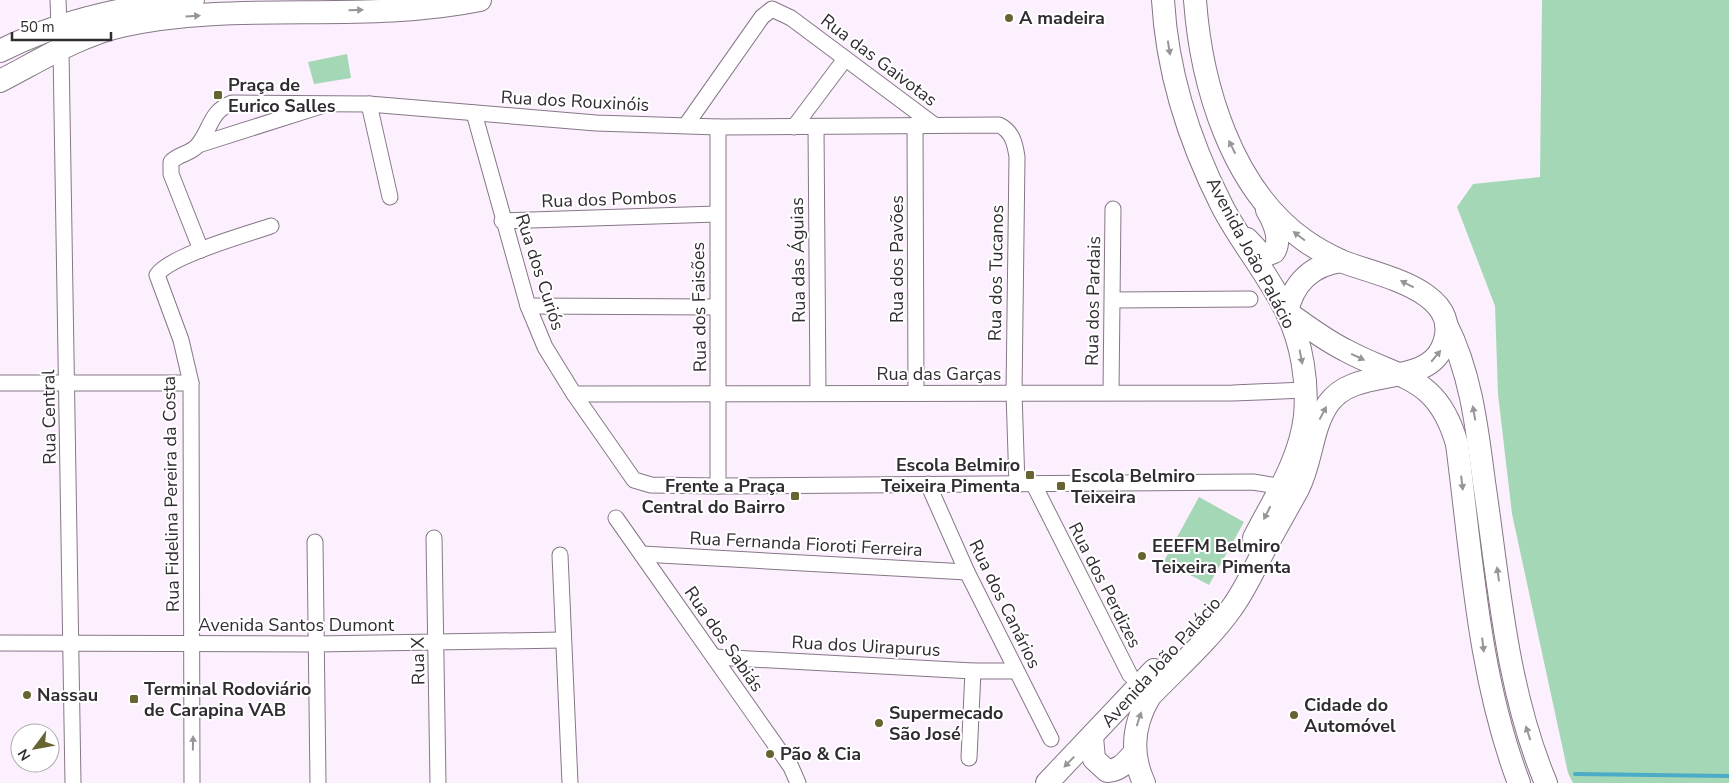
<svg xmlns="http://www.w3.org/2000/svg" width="1729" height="783" font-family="'Nunito Sans',sans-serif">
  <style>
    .green { fill: #a4d7b5 }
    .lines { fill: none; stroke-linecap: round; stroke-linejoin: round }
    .stream { stroke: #4cacc8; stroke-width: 4 }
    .street-casing { stroke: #857786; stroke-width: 17 }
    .secondary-casing { stroke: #857786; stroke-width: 24 }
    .street { stroke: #fff; stroke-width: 15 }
    .secondary { stroke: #fff; stroke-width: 22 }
    .oneway { fill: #989598 }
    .poi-dot { fill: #676431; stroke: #fff; stroke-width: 2 }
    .labels { text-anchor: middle; stroke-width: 4; stroke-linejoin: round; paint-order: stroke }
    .poi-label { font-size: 18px; font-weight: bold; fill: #312b32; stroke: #fff; text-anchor: start }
    .street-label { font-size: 18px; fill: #312b32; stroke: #fff }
  </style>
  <rect width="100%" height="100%" fill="#fdf0fe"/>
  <g class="green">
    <polygon points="1542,0 1729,0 1729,783 1573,783 1568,773 1512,514 1498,394 1495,306 1457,207 1473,184 1540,177"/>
    <polygon points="347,54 351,78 314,84 308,62"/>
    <polygon points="1199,497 1244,522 1209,585 1164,561"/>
  </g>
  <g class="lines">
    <polyline class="stream" points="1575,774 1729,776"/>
    <g class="street-casing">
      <g id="street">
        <polyline points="58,0 59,26"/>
        <polyline points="61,50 73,783"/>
        <polyline points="369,104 390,197"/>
        <polyline points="474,113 528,306 545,347 574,394 634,480 651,485 718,486 1253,482 1289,488"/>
        <polyline points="686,125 762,17 772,9 791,18 933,124"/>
        <polyline points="915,125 916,393"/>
        <polyline points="718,127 718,486"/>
        <polyline points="794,127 845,59"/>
        <polyline points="816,127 818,393"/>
        <polyline points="198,145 321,106"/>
        <polyline points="502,221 717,214"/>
        <path d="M201 250 171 174V162C178 154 191 154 198 145 211 129 210 111 232 103L369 104 596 123 718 127 999 125C1012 131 1015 143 1017 157L1014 393 1017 485"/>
        <polyline points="1113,300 1250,299"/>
        <polyline points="528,306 717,307"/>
        <polyline points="0,383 191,383"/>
        <polyline points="1111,392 1113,209"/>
        <polyline points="574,394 1233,393 1305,390"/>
        <polyline points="928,484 967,572 1051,739"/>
        <polyline points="1034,485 1130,675"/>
        <polyline points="616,518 791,767 798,783"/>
        <polyline points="434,538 438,783"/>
        <polyline points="315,542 318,783"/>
        <polyline points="642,554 967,572"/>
        <polyline points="560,555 570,783"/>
        <polyline points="0,643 316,644 563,640"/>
        <polyline points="714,657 973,671 1016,671"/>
        <polyline points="969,758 973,671"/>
        <path d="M192 783 191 383 181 340 157 275C169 256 247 234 271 226"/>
      </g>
    </g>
    <g class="secondary-casing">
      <g id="secondary">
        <path d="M1163 0C1167 71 1190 143 1222 206 1241 243 1269 275 1287 313 1302 343 1308 383 1305 416 1300 460 1274 499 1254 538"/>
        <path d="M0 51C61 20 126 6 193 0"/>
        <path d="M0 81C39 61 78 36 121 26 237 0 363 24 480 0"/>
        <path d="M1247 239 1263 256 1274 252C1282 239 1274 222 1267 210"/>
        <path d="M1341 261C1312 265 1293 283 1287 312 1306 326 1325 340 1345 350 1400 380 1437 374 1457 444 1472 558 1478 675 1519 783"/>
        <path d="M1446 324C1471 373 1477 428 1484 482 1499 583 1506 688 1546 783"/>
        <path d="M1092 737 1094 759 1107 771C1121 770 1126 762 1135 752"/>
        <polyline points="1047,783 1154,670"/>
        <path d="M1144 783C1130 753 1133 724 1150 696 1177 668 1208 641 1231 609 1243 593 1252 574 1261 556 1273 533 1286 511 1298 489 1312 462 1311 429 1328 404 1355 365 1424 388 1442 348 1468 290 1375 275 1341 261 1328 255 1315 248 1304 240 1231 188 1201 84 1195 0"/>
      </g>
    </g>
    <use href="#street" class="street"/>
    <use href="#secondary" class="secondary"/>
  </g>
  <defs><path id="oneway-solid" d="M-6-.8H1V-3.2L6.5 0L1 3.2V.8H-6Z" transform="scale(1.25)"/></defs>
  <g class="oneway">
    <use href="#oneway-solid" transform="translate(356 10) rotate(-2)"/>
    <use href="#oneway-solid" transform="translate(193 16) rotate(-4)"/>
    <use href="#oneway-solid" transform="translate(1169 48) rotate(81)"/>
    <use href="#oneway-solid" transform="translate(1232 147) rotate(-116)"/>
    <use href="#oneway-solid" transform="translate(1299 236) rotate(-143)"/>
    <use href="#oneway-solid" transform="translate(1407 284) rotate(-153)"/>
    <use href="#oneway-solid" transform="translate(1436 356) rotate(-50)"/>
    <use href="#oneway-solid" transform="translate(1301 357) rotate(79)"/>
    <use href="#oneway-solid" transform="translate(1358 357) rotate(25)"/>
    <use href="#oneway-solid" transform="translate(1323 413) rotate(-62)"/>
    <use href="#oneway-solid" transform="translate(1474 413) rotate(-100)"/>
    <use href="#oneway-solid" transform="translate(1462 483) rotate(83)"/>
    <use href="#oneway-solid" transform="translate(1267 513) rotate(117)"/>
    <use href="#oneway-solid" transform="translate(1498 574) rotate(-98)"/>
    <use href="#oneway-solid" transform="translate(1483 645) rotate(83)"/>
    <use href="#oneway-solid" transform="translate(1139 719) rotate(-72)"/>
    <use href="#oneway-solid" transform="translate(1528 733) rotate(-108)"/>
    <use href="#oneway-solid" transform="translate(193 743) rotate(-89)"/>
    <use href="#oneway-solid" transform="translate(1069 762) rotate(134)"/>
  </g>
  <g class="poi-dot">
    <circle cx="1009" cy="18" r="5"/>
    <rect x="213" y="90" width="10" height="10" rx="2.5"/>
    <rect x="1025" y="470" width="10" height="10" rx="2.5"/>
    <rect x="1056" y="481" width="10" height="10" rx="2.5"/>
    <rect x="790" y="491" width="10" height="10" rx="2.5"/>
    <circle cx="1142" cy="556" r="5"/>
    <circle cx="27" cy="695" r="5"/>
    <rect x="129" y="694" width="10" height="10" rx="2.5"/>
    <circle cx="1294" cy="715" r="5"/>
    <circle cx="879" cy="723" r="5"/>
    <circle cx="770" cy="754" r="5"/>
  </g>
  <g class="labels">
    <g class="poi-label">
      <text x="1019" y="24">A madeira</text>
      <text x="228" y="91">Praça de<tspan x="228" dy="21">Eurico Salles</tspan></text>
      <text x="1020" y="471" text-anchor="end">Escola Belmiro<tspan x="1020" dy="21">Teixeira Pimenta</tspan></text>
      <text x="1071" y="482">Escola Belmiro<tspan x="1071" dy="21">Teixeira</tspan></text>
      <text x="785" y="492" text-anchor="end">Frente a Praça<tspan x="785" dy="21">Central do Bairro</tspan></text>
      <text x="1152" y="552">EEEFM Belmiro<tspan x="1152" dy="21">Teixeira Pimenta</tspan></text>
      <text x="144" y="695">Terminal Rodoviário<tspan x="144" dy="21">de Carapina VAB</tspan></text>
      <text x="37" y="701">Nassau</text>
      <text x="1304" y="711">Cidade do<tspan x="1304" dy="21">Automóvel</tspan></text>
      <text x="889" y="719">Supermecado<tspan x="889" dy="21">São José</tspan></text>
      <text x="780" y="760">Pão &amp; Cia</text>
    </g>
    <g class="street-label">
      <text transform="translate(879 60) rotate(37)" y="6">Rua das Gaivotas</text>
      <text transform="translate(575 101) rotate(3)" y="6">Rua dos Rouxinóis</text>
      <text transform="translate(609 199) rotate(-2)" y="6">Rua dos Pombos</text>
      <text transform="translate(1251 253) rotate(62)" y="6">Avenida João Palácio</text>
      <text transform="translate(897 259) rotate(-90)" y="6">Rua dos Pavões</text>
      <text transform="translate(798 260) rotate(-91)" y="6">Rua das Águias</text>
      <text transform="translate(540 272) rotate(72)" y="6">Rua dos Curiós</text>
      <text transform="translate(996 273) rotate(-89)" y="6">Rua dos Tucanos</text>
      <text transform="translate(1093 301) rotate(-89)" y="6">Rua dos Pardais</text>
      <text transform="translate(699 307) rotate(-91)" y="6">Rua dos Faisões</text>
      <text x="939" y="380">Rua das Garças</text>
      <text transform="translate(49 417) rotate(-91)" y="6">Rua Central</text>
      <text transform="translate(171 494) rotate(-91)" y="6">Rua Fidelina Pereira da Costa</text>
      <text transform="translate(806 544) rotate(3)" y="6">Rua Fernanda Fioroti Ferreira</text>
      <text transform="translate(1105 585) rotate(63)" y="6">Rua dos Perdizes</text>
      <text transform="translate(1005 604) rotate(64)" y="6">Rua dos Canários</text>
      <text x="296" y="631">Avenida Santos Dumont</text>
      <text transform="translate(724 639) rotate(55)" y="6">Rua dos Sabiás</text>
      <text transform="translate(866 646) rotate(3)" y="6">Rua dos Uirapurus</text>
      <text transform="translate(418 661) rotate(-91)" y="6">Rua X</text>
      <text transform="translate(1161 662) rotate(-48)" y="6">Avenida João Palácio</text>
    </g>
  </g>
  <g transform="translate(35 748) rotate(238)"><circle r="24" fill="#ffffff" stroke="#adaaad"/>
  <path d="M0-4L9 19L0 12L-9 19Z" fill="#676431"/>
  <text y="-8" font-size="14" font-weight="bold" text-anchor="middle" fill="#312b32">N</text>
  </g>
  <path d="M12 32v8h99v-8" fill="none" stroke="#312b32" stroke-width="2.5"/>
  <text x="20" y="32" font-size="15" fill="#312b32" stroke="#ffffff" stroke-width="4" paint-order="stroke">50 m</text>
</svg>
